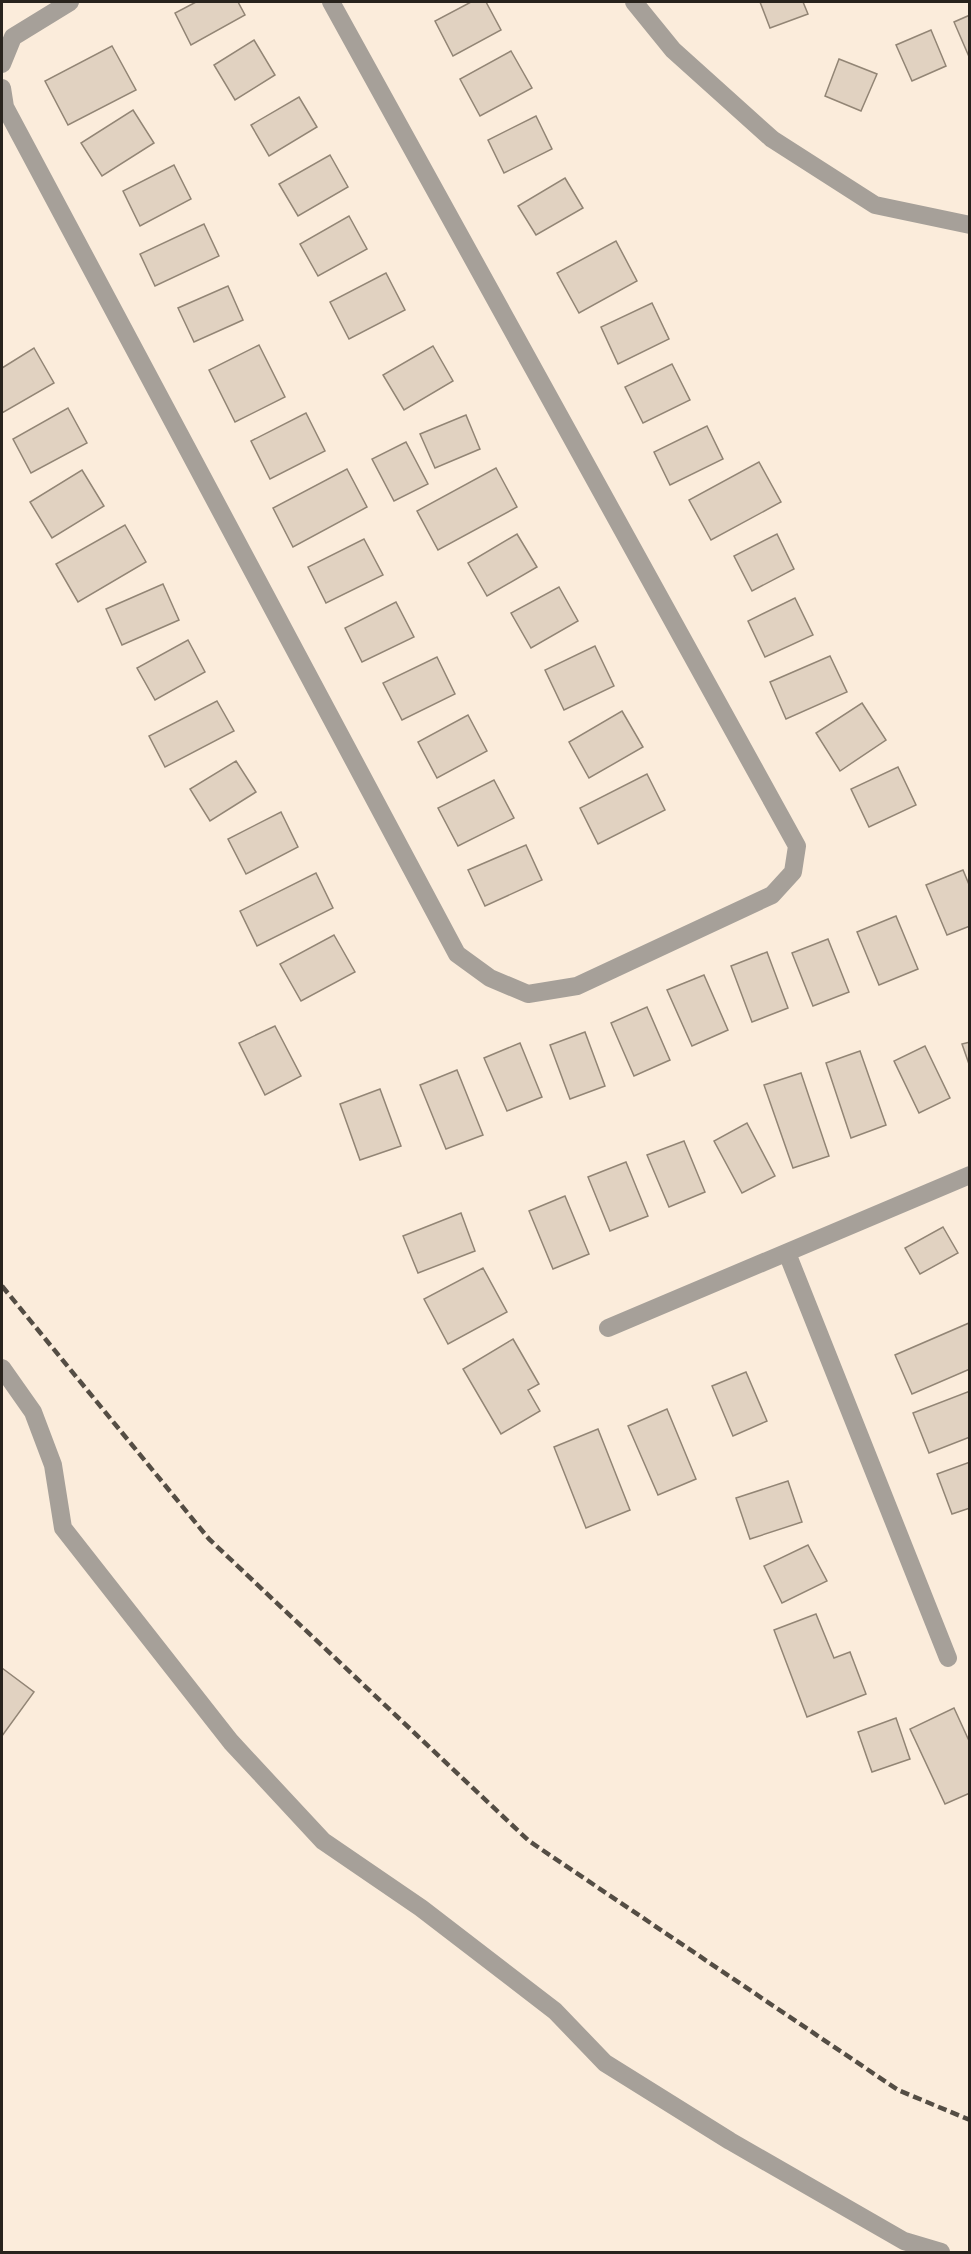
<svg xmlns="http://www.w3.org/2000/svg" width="971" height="2254" font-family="Roboto,sans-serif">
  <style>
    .building { fill: #e1d2c1; stroke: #928575; stroke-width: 1.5 }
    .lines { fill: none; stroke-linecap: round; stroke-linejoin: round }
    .street { stroke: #a6a099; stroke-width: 18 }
    .rail { stroke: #544d44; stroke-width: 4.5; stroke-dasharray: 9 4.5; stroke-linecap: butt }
  </style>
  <rect width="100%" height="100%" fill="#fbecdb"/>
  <g class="building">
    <polygon points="196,2 238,2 245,15 191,45 175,13"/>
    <polygon points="471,2 486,2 501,30 453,56 435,21"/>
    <polygon points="760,2 803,2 808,14 770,28"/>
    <polygon points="970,15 970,59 954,22"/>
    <polygon points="931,30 946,66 912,81 896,45"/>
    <polygon points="254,40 275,75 235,100 214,65"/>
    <polygon points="112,46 136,90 68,125 45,81"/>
    <polygon points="511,51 532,88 480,116 460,79"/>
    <polygon points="839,59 877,74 861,111 825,96"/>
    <polygon points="299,97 317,127 269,156 251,125"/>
    <polygon points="133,110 154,143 102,176 81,143"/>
    <polygon points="536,116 552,149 504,173 488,140"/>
    <polygon points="330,155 348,187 298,216 279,184"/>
    <polygon points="174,165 191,199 140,226 123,191"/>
    <polygon points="565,178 583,208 536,235 518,206"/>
    <polygon points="349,216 367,249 318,276 300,244"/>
    <polygon points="204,224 219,256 155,286 140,254"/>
    <polygon points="616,241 637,281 579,313 557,273"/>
    <polygon points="386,273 405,310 349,339 330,302"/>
    <polygon points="228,286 243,320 194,342 178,308"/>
    <polygon points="652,303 669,339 618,364 601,327"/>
    <polygon points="259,345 285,397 235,422 209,370"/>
    <polygon points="433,346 453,381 404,410 383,375"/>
    <polygon points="34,348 54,383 2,413 2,368"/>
    <polygon points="672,364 690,400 643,423 625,387"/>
    <polygon points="68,408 87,443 31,473 13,439"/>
    <polygon points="306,413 325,451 270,479 251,441"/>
    <polygon points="466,415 480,449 435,468 420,434"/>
    <polygon points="707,426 723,459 670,485 654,452"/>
    <polygon points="406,442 428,484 394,501 372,459"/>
    <polygon points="759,462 781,502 711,540 689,500"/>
    <polygon points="496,468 517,507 438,550 417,511"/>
    <polygon points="347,469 367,507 293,547 273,508"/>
    <polygon points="82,470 104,506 52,538 30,502"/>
    <polygon points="125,525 146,562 78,602 56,564"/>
    <polygon points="517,534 537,567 487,596 468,563"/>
    <polygon points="777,534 794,569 752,591 734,556"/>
    <polygon points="364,539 383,575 326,603 308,567"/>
    <polygon points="163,584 179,620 122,645 106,609"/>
    <polygon points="559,587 578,621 531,648 511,613"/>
    <polygon points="795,598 813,635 765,657 748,621"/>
    <polygon points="396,602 414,637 362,662 345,628"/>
    <polygon points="188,640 205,672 155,700 137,668"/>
    <polygon points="595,646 614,686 564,710 545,670"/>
    <polygon points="830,656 847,692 786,719 770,682"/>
    <polygon points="437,657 455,694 402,720 383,683"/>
    <polygon points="217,701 234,731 165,767 149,736"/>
    <polygon points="862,703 886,740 840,771 816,733"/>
    <polygon points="622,711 643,747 589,778 569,742"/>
    <polygon points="468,715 487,751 437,778 418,742"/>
    <polygon points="236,761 256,792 210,821 190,789"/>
    <polygon points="898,767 916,805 869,827 851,789"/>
    <polygon points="647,774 665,810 598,844 580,808"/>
    <polygon points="494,780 514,818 458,846 438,808"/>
    <polygon points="281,812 298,847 246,874 228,839"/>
    <polygon points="526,845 542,880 485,906 468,870"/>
    <polygon points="963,870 970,887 970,926 947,935 926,885"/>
    <polygon points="316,873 333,908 257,946 240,911"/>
    <polygon points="896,916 918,969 879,985 857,932"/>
    <polygon points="334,935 355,972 301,1001 280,964"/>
    <polygon points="828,939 849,992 813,1006 792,953"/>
    <polygon points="767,952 788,1008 752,1022 731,966"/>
    <polygon points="704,975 728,1030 692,1046 667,990"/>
    <polygon points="647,1007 670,1060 634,1076 611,1023"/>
    <polygon points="275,1026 301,1076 265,1095 239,1043"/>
    <polygon points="585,1032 605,1086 570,1099 550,1045"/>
    <polygon points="970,1042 970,1067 962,1044"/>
    <polygon points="520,1043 542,1097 507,1111 484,1058"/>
    <polygon points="925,1046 950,1098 919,1113 894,1061"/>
    <polygon points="860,1051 886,1125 851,1138 826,1063"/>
    <polygon points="457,1070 483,1135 446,1149 420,1085"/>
    <polygon points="801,1073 829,1156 793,1168 764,1085"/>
    <polygon points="380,1089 401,1146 360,1160 340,1104"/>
    <polygon points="747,1123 775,1176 742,1193 714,1141"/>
    <polygon points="684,1141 705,1192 669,1207 647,1155"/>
    <polygon points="626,1162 648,1216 610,1231 588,1177"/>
    <polygon points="565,1196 589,1254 553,1269 529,1211"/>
    <polygon points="461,1213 475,1251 418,1273 403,1236"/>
    <polygon points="943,1227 958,1253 920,1274 905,1248"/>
    <polygon points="483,1268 507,1312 448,1344 424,1299"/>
    <polygon points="969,1323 970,1369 912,1394 895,1355"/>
    <polygon points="513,1339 539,1384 528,1390 540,1411 501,1434 463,1369"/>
    <polygon points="746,1372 767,1421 733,1436 712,1386"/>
    <polygon points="970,1391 970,1437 929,1453 913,1413"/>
    <polygon points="667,1409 696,1479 658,1495 628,1426"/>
    <polygon points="598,1429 630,1510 586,1528 554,1447"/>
    <polygon points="970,1462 970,1508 952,1514 937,1474"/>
    <polygon points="788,1481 802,1522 750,1539 736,1498"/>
    <polygon points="808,1545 827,1581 782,1603 764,1566"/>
    <polygon points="816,1614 834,1658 850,1652 866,1694 807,1717 774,1630"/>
    <polygon points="2,1668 34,1692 2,1736"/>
    <polygon points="954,1708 970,1743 970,1793 945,1804 910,1729"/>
    <polygon points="896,1718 910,1759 872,1772 858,1732"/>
  </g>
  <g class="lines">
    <g class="street">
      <polyline points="634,2 673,50 772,139 875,205 970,225"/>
      <polyline points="2,64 13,37 70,2"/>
      <polyline points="2,88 5,107 457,954 490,978 528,994 577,986 772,895 793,872 797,846 331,2"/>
      <polyline points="787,1253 948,1658"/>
      <polyline points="608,1328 970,1175"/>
      <polyline points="2,1368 33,1412 53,1465 63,1528 231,1742 323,1841 421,1908 555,2011 605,2063 730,2141 904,2241 941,2252"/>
    </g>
    <polyline class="rail" points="2,1286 209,1539 529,1841 898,2090 970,2120"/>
  </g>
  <rect width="971" height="2254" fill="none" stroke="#28231d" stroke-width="6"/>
</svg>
